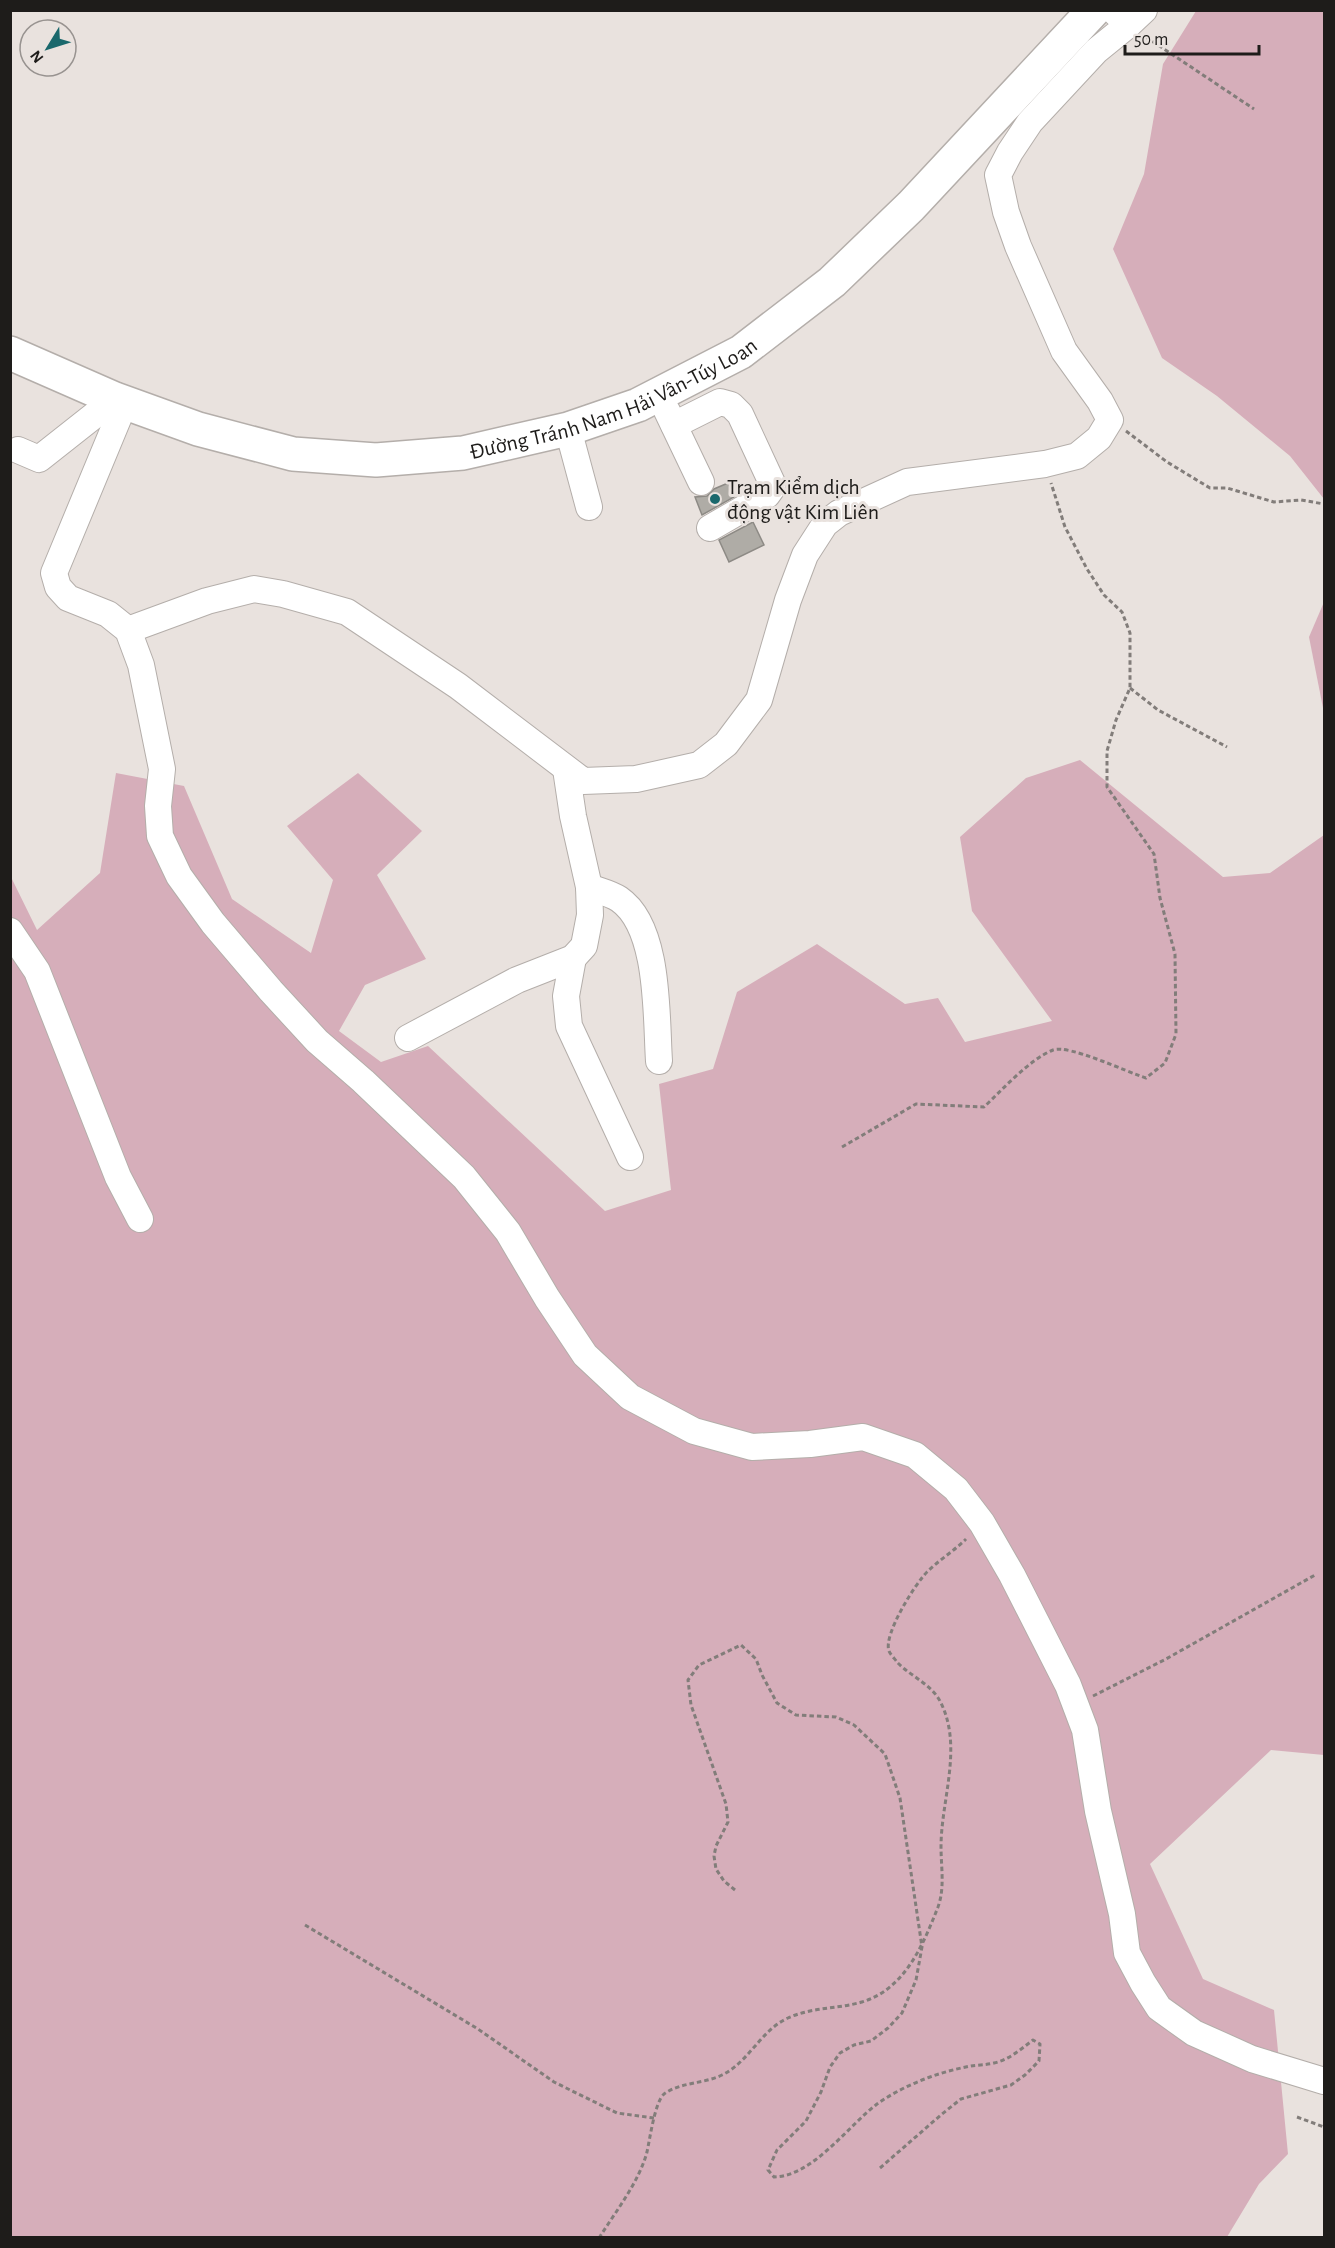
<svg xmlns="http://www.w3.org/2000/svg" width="1335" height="2248" font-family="'Alegreya Sans',sans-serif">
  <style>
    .green { fill: #d6aeba }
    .building { fill: #afaca6; stroke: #8d8a85; stroke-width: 1.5 }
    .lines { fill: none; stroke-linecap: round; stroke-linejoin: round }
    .minor-casing { stroke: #b4aeaa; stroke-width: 28 }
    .highway-casing { stroke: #b4aeaa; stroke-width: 36 }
    .path { stroke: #827d7a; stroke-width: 3; stroke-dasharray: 4.5 3; stroke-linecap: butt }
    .minor { stroke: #fff; stroke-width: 26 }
    .highway { stroke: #fff; stroke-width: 33 }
    .poi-dot { fill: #1a686c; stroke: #e9e2de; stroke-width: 2 }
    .labels { text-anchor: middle; stroke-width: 6; stroke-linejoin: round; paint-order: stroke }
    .street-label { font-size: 22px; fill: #1e1c1a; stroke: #e9e2de }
    .poi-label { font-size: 22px; fill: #1e1c1a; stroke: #e9e2de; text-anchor: start }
  </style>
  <rect width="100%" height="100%" fill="#e9e2de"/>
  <g class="green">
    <polygon points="1196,11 1324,11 1324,499 1290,456 1217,396 1162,358 1113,249 1144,174 1163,64"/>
    <polygon points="1324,602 1324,713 1309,637"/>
    <polygon points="1080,760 1223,877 1270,873 1324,835 1324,1755 1271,1750 1150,1864 1203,1979 1274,2010 1288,2154 1259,2184 1227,2237 11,2237 10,875 37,930 100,873 116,773 184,786 232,899 311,953 333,880 287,826 358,773 422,831 377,875 426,959 365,985 339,1031 381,1062 428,1046 605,1211 671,1190 659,1084 713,1069 737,992 817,944 905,1004 938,998 965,1042 1052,1021 972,911 960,837 1026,778"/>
  </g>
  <g class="building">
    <polygon points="728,483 734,497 702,515 695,497 707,496 714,489"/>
    <polygon points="753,522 764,545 729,562 719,540"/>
  </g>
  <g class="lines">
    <g class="minor-casing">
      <g id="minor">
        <polyline points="1128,25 1144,10"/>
        <polyline points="125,402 54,573 58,587 68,598 108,614 128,630 141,665 162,769 158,806 160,836 179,876 213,923 271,991 317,1041 363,1081 464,1177 508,1232 547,1298 585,1355 630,1397 694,1431 752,1447 810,1444 863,1437 915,1455 956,1489 982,1523 1012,1575 1068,1685 1085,1730 1098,1811 1122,1914 1127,1953 1143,1983 1159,2008 1194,2033 1252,2059 1324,2081"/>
        <polyline points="667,411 701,482"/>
        <polyline points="674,425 720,402 731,405 740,414 772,483 772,488 767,495 710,528"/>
        <polyline points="568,429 589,507"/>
        <polyline points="18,450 39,459 115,399"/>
        <polyline points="128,630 207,601 254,589 283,594 347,612 458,686 583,781 636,779 699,765 726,744 759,700 788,600 805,555 825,524 839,513 907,482 1045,464 1077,456 1099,438 1110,420 1100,401 1064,351 1018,246 1006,212 998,175 1010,152 1030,122 1096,51 1128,25 1113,10"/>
        <path d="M589 887C599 891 610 893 619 899 660 927 656 1017 659 1061"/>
        <polyline points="10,931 37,971 118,1177 140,1219"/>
        <polyline points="573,958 566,996 569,1026 630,1157"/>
        <polyline points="408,1038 517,980 573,958 584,946 590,915 589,887 573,816 566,769"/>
      </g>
    </g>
    <g class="highway-casing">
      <g id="highway">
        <path id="s1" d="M10 353 115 399 198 429 293 454 376 460 463 453 568 429 638 405 741 352 832 282 911 206 1094 10"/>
      </g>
    </g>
    <g class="path">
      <polyline points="1146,37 1254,109"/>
      <polyline points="1126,431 1167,462 1210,488 1227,488 1274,502 1301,500 1324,504"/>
      <polyline points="1130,688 1158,710 1227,747"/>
      <path d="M842 1147 916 1104 984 1107C1002 1090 1030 1059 1053 1050 1068 1044 1127 1072 1146 1078L1165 1063 1176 1034 1175 954 1160 898 1154 854 1107 787V751L1116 720 1130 688V633L1122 612 1104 595 1087 569 1065 527 1051 483"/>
      <polyline points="1093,1696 1166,1659 1315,1575"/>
      <path d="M735 1890 724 1881 716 1869 714 1856 716 1846 728 1822 726 1804 691 1705 688 1680 699 1665 741 1645 756 1659 762 1675 777 1703 796 1715 836 1717 854 1725 885 1754 900 1798 922 1947 916 1980 902 2013 888 2028 871 2041 854 2045 840 2053 830 2067 821 2092 806 2121 777 2150 768 2170 774 2177C813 2176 847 2127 877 2104 904 2085 938 2072 971 2066 978 2065 986 2065 994 2063 1009 2060 1021 2049 1033 2040L1040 2044 1039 2061 1025 2075 1011 2085 961 2099 942 2114 880 2168"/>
      <polyline points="305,1925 478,2029 554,2082 617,2113 654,2118"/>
      <polyline points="1297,2117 1324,2127"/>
      <path d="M599 2238C616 2211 639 2182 647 2152 650 2138 655 2102 664 2094 680 2082 704 2084 722 2075 749 2062 761 2030 788 2018 812 2007 838 2009 862 2002 905 1989 923 1945 938 1907 945 1888 941 1867 941 1847 941 1800 963 1748 941 1703 932 1684 911 1677 897 1662 895 1659 890 1654 889 1651 883 1635 915 1584 927 1572 939 1560 954 1551 966 1539"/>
    </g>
    <use href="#minor" class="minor"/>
    <use href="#highway" class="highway"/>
  </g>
  <circle class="poi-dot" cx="715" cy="499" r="6"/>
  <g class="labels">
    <g class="street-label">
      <text dy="8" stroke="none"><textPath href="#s1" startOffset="632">Đường Tránh Nam Hải Vân-Túy Loan</textPath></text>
    </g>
    <g class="poi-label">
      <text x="727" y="494">Trạm Kiểm dịch<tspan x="727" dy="25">động vật Kim Liên</tspan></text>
    </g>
  </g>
  <rect width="1335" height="2248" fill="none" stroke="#1e1c1a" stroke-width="24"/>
  <g transform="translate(48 48) rotate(232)"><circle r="28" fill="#e9e2de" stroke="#989390" stroke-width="1.5"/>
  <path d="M0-4.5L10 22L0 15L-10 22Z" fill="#1a686c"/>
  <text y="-9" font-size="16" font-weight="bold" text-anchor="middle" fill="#1e1c1a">N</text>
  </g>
  <path d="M1125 45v9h134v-9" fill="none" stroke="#1e1c1a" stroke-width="3"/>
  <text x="1134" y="45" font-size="18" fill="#1e1c1a" stroke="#e9e2de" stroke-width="4.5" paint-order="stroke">50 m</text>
</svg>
